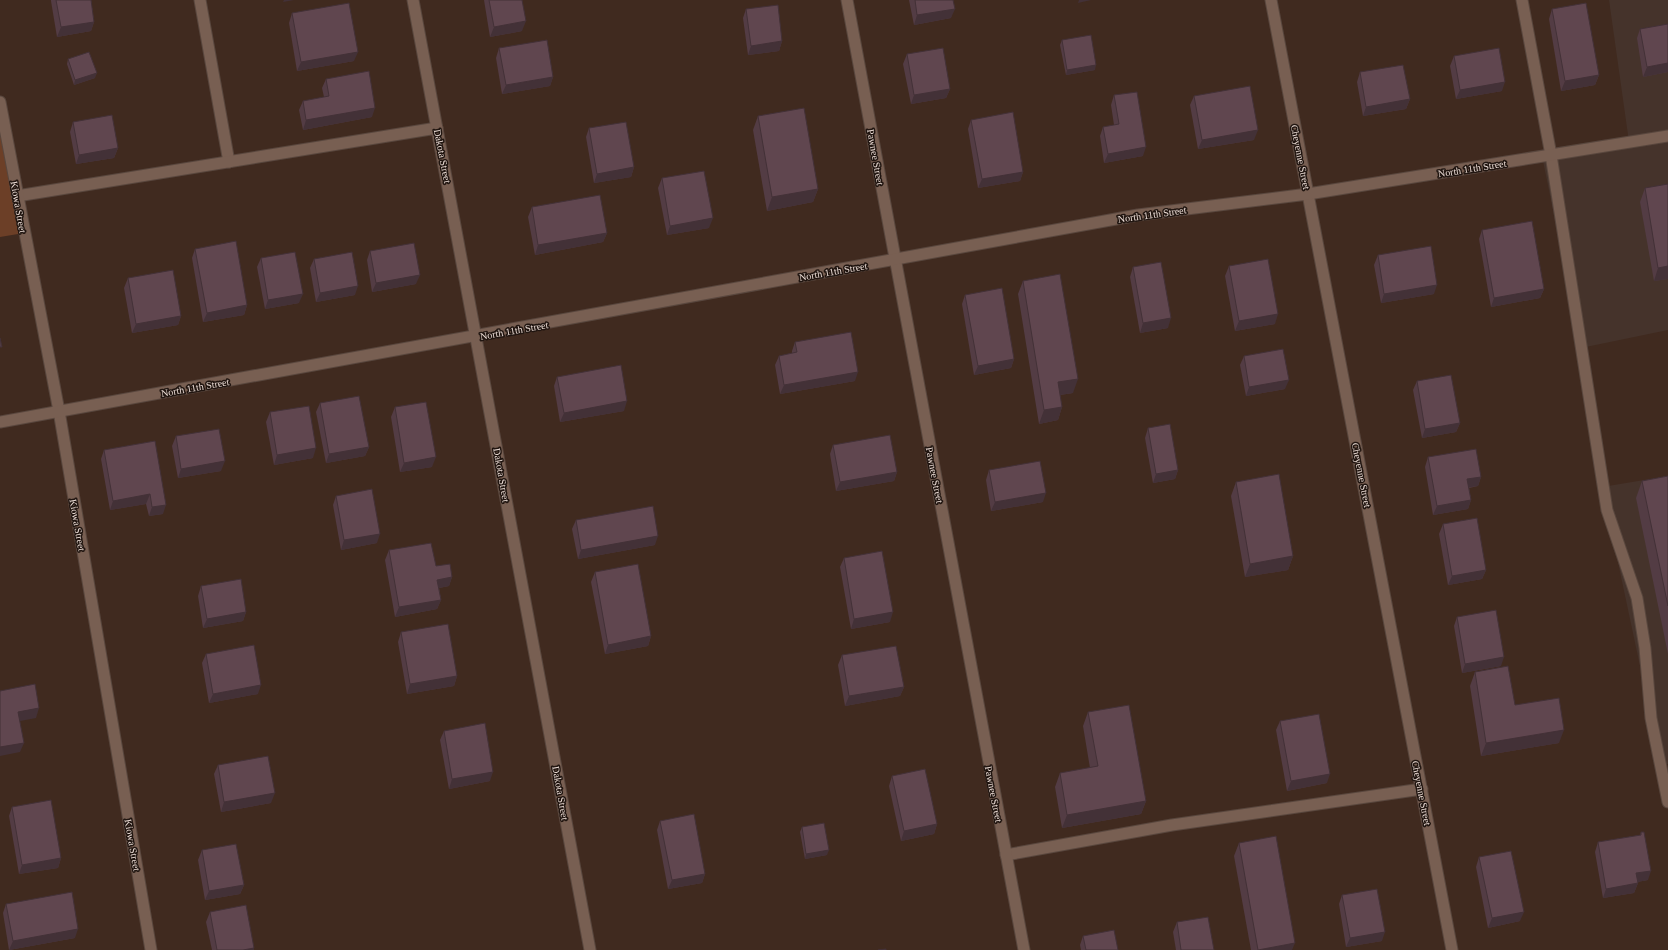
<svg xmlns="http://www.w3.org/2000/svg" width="1668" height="950" font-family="'Times New Roman',serif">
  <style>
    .commercial { fill: #45332b }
    .green { fill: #6c3f27 }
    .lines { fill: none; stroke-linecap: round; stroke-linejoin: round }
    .service-casing { stroke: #59473e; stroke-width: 13 }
    .minor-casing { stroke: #59473e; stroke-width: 13 }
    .service { stroke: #785f52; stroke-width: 11 }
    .minor { stroke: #785f52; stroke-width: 11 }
    .wall { fill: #533c44 }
    .shaded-wall { fill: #433137 }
    .building { fill: #60464f; stroke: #433137 }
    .labels { text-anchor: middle; stroke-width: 3; stroke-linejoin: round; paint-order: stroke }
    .street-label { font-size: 10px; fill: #ecddd6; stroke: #201510 }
  </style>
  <rect width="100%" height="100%" fill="#402a1f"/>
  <g class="commercial">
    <polygon points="1609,0 1668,0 1668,330 1581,348 1542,156 1629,142"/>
    <polygon points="1668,476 1668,764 1661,765 1602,487"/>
  </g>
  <polygon class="green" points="0,102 24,233 0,237"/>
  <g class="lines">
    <g class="service-casing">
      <g id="service">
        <polyline points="200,0 229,162"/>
        <polyline points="1522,0 1551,155 1607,510 1637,598 1645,648 1651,718 1668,802"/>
        <polyline points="17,196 437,128"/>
        <polyline points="1006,855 1172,825 1422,789"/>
      </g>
    </g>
    <g class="minor-casing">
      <g id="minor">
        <polyline points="413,0 590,950"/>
        <polyline points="847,0 1024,950"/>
        <polyline points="1271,0 1452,950"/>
        <polyline points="0,102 59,411 151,950"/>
        <polyline points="0,422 1138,215 1308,194 1668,136"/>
      </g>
    </g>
    <use href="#service" class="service"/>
    <use href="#minor" class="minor"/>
  </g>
  <g class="wall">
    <polygon points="51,0 91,0 94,22 91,31 57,37 51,1"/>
    <polygon points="484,0 522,0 522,31 490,37"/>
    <polygon points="909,0 953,0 951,18 914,25"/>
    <polygon points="746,9 782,41 779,51 748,55 743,18"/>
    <polygon points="1552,9 1599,75 1595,85 1561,91 1549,19"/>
    <polygon points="292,13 354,61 297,71 289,23"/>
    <polygon points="1668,24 1668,72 1643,77 1637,38 1640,29"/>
    <polygon points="1062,40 1095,70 1066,75 1060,45"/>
    <polygon points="499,48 553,77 550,86 502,94 496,58"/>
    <polygon points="907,54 950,89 946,98 911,104 903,64"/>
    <polygon points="1454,56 1502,91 1456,99 1450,66"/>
    <polygon points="68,59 95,78 74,85 67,64"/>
    <polygon points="1360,72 1410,99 1406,109 1363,116 1357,82"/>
    <polygon points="326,79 372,117 303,130 299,110 303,101 324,97 322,88"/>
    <polygon points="1114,95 1143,156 1104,163 1100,136 1103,127 1114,125 1111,105"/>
    <polygon points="1194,96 1254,140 1198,149 1190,105"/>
    <polygon points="758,116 818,189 813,202 767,211 753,130"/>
    <polygon points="971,120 1023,172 1020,181 978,188 968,129"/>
    <polygon points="73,122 118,148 114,158 76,164 70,132"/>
    <polygon points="589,128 634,167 631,177 594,183 586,137"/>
    <polygon points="662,178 709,228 667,235 658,188"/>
    <polygon points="1645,188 1668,279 1654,281 1640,202"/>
    <polygon points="532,207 607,233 603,242 535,255 528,217"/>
    <polygon points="1482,230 1544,289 1540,298 1491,307 1479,239"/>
    <polygon points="195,249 247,305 244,315 203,322 192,258"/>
    <polygon points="370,251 416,284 372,292 367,260"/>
    <polygon points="1378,255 1434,294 1381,303 1374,265"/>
    <polygon points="261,258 299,303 265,309 257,267"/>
    <polygon points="314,259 355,295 316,302 310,268"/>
    <polygon points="1229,266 1275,324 1235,331 1225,276"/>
    <polygon points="1133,267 1168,328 1140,333 1130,277"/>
    <polygon points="128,278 181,316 178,325 132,333 124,288"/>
    <polygon points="1023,281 1073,393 1060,395 1062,407 1058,420 1039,424 1018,294"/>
    <polygon points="965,295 1014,359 1011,368 974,375 962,304"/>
    <polygon points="795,342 855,381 780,394 775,365 779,356 792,353 792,351"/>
    <polygon points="1244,356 1285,389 1246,396 1240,365"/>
    <polygon points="557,377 624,411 560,422 554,386"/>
    <polygon points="1417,381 1460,423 1456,432 1422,438 1413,390"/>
    <polygon points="320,403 369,447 365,456 326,463 316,412"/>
    <polygon points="395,407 432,467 400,472 391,417"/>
    <polygon points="270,412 313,458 274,465 266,422"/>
    <polygon points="1148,428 1178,470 1175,479 1153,483 1145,438"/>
    <polygon points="176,436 221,471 178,478 172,446"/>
    <polygon points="155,441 163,514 149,516 146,504 110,510 101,459 104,450"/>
    <polygon points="833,445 897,472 894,481 836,491 830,454"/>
    <polygon points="1428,457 1481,477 1478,486 1469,488 1471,500 1468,509 1433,515 1425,467"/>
    <polygon points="989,470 1043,502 991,511 986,480"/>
    <polygon points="1668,476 1668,654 1636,498 1642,481"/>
    <polygon points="1236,482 1293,556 1288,570 1245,577 1231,496"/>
    <polygon points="336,496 377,543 341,550 333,505"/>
    <polygon points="576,520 655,545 578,559 572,529"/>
    <polygon points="1443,524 1486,570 1482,579 1448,585 1439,534"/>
    <polygon points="389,550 436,566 452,577 449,586 439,588 441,600 437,609 395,617 385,560"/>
    <polygon points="844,558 890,622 851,629 840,567"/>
    <polygon points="595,572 651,636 648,646 605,654 591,582"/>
    <polygon points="201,586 246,612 243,621 203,628 198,596"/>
    <polygon points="1457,617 1501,666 1462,673 1454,626"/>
    <polygon points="401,632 457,676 454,686 407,694 398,642"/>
    <polygon points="206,654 258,694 209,703 202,663"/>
    <polygon points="842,655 904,687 900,696 845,706 838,665"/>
    <polygon points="1475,672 1515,705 1559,743 1481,756 1470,686"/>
    <polygon points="1088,712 1146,801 1141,814 1062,828 1055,787 1060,773 1090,768 1083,726"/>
    <polygon points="1280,721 1327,783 1287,791 1276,730"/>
    <polygon points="444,731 490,781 449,789 440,740"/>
    <polygon points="218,765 271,803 221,812 214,774"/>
    <polygon points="892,776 937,824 934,834 901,841 889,786"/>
    <polygon points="12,807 61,858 58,868 19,874 9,816"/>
    <polygon points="660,821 705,874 702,883 668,889 657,830"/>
    <polygon points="802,827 827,855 805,859 800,832"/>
    <polygon points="1641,832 1648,880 1637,882 1638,883 1634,893 1603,898 1595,852 1598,842 1640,835"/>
    <polygon points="1239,843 1292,950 1251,950 1234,856"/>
    <polygon points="202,850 244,885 240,894 205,900 198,860"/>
    <polygon points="1479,857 1520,921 1488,928 1476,867"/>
    <polygon points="1342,895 1382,941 1346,947 1339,904"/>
    <polygon points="6,904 75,938 9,950 3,913"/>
    <polygon points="210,912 254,950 212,950 206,922"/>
    <polygon points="1177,922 1214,950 1176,950 1173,932"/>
    <polygon points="1083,936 1118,950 1081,950 1080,945"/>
  </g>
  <g class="shaded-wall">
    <polygon points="284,0 294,0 283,2"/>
    <polygon points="1079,0 1091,0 1078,3"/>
    <polygon points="955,9 951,18 914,25 917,15"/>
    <polygon points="526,21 522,31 490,37 494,27"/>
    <polygon points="94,22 91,31 57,37 61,27"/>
    <polygon points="782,41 779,51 748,55 751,46"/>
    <polygon points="358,52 354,61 297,71 301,62"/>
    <polygon points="1668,63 1668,72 1643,77 1647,67"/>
    <polygon points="1096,65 1095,70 1066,75 1067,70"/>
    <polygon points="97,73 95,78 74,85 75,80"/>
    <polygon points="1599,75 1595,85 1561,91 1565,81"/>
    <polygon points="553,77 550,86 502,94 506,85"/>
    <polygon points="1505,82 1502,91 1456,99 1460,90"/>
    <polygon points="950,89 946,98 911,104 914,95"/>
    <polygon points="1410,99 1406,109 1363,116 1366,107"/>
    <polygon points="375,108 372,117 303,130 306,120"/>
    <polygon points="1258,130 1254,140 1198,149 1202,140"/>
    <polygon points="1146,147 1143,156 1104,163 1108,154"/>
    <polygon points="118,148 114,158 76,164 79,155"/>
    <polygon points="634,167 631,177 594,183 597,174"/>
    <polygon points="1023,172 1020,181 978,188 982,179"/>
    <polygon points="818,189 813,202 767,211 772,197"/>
    <polygon points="713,218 709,228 667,235 670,226"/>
    <polygon points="607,233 603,242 535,255 538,245"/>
    <polygon points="1668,266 1668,279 1654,281 1658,268"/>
    <polygon points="420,275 416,284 372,292 376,283"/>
    <polygon points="1437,285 1434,294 1381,303 1384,294"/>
    <polygon points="358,286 355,295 316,302 320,293"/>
    <polygon points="1544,289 1540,298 1491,307 1494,298"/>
    <polygon points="303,294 299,303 265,309 268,300"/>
    <polygon points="247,305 244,315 203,322 207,313"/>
    <polygon points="1278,314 1275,324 1235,331 1239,321"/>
    <polygon points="181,316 178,325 132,333 136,324"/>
    <polygon points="1171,318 1168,328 1140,333 1143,323"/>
    <polygon points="1014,359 1011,368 974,375 978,366"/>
    <polygon points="858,372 855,381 780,394 784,385"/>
    <polygon points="1078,379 1073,393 1053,396 1058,382"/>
    <polygon points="1289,380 1285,389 1246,396 1249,387"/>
    <polygon points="627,401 624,411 560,422 564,413"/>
    <polygon points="1062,407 1058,420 1039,424 1044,410"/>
    <polygon points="1460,423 1456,432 1422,438 1425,429"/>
    <polygon points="369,447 365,456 326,463 329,454"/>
    <polygon points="316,448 313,458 274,465 277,455"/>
    <polygon points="436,457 432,467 400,472 404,463"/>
    <polygon points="225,461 221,471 178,478 181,469"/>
    <polygon points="1178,470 1175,479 1153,483 1156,474"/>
    <polygon points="897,472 894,481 836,491 840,482"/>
    <polygon points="1481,477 1478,486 1464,488 1467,479"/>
    <polygon points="1046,493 1043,502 991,511 995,502"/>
    <polygon points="150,494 146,504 110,510 113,501"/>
    <polygon points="1471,500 1468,509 1433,515 1437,506"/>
    <polygon points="166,505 163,514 149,516 152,507"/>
    <polygon points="380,534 377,543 341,550 344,540"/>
    <polygon points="658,536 655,545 578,559 581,550"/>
    <polygon points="1293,556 1288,570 1245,577 1250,564"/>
    <polygon points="1486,570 1482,579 1448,585 1452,576"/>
    <polygon points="452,577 449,586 434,589 437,580"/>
    <polygon points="441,600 437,609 395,617 399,607"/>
    <polygon points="246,612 243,621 203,628 207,619"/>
    <polygon points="893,612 890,622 851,629 854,619"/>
    <polygon points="651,636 648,646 605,654 608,645"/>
    <polygon points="1504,657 1501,666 1462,673 1465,664"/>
    <polygon points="457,676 454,686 407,694 410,684"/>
    <polygon points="261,685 258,694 209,703 213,694"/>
    <polygon points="904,687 900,696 845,706 849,696"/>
    <polygon points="39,708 36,718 15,722 18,712"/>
    <polygon points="1564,730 1559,743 1481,756 1486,743"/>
    <polygon points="24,743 20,752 0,756 0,747"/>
    <polygon points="493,772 490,781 449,789 452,779"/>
    <polygon points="1330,774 1327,783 1287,791 1291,781"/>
    <polygon points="275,793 271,803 221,812 224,802"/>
    <polygon points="1146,801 1141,814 1062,828 1067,815"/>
    <polygon points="937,824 934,834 901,841 904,831"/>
    <polygon points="829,850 827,855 805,859 806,854"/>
    <polygon points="61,858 58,868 19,874 22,865"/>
    <polygon points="1651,871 1648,880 1632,883 1636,873"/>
    <polygon points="705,874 702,883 668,889 672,880"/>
    <polygon points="1638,883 1634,893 1603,898 1606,889"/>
    <polygon points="244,885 240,894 205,900 209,891"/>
    <polygon points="1524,912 1520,921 1488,928 1492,918"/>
    <polygon points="78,929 75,938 9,950 13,941"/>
    <polygon points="1385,932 1382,941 1346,947 1350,938"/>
    <polygon points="1295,943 1292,950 1258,950"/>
    <polygon points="254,948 254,950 243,950"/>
  </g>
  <g class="building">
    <polygon points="56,0 91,0 94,22 61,27"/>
    <polygon points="489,0 522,0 526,21 494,27"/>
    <polygon points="915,0 953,0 955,9 917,15"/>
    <polygon points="349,3 358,52 301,62 292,13"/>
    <polygon points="1586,3 1599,75 1565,81 1552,9"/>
    <polygon points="778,5 782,41 751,46 746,9"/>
    <polygon points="1668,24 1668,63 1647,67 1640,29"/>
    <polygon points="1091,35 1096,65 1067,70 1062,40"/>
    <polygon points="547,40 553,77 506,85 499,48"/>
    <polygon points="943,48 950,89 914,95 907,54"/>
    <polygon points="1499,48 1505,82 1460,90 1454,56"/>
    <polygon points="89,52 97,73 75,80 68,59"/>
    <polygon points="1403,65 1410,99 1366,107 1360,72"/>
    <polygon points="369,71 375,108 306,120 303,101 329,96 326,79"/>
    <polygon points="1250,86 1258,130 1202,140 1194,96"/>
    <polygon points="1137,92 1146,147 1108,154 1103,127 1119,124 1114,95"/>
    <polygon points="804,108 818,189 772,197 758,116"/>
    <polygon points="1013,112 1023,172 982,179 971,120"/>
    <polygon points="112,115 118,148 79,155 73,122"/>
    <polygon points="626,122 634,167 597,174 589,128"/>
    <polygon points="704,171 713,218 670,226 662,178"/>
    <polygon points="1668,184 1668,266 1658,268 1645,188"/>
    <polygon points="600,195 607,233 538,245 532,207"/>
    <polygon points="1532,221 1544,289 1494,298 1482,230"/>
    <polygon points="236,241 247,305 207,313 195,249"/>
    <polygon points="414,243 420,275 376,283 370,251"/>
    <polygon points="1431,246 1437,285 1384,294 1378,255"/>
    <polygon points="295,252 303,294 268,300 261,258"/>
    <polygon points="352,252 358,286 320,293 314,259"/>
    <polygon points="1268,259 1278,314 1239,321 1229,266"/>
    <polygon points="1161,262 1171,318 1143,323 1133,267"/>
    <polygon points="173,270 181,316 136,324 128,278"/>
    <polygon points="1060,274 1078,379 1058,382 1062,407 1044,410 1023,281"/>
    <polygon points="1002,288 1014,359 978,366 965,295"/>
    <polygon points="851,332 858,372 784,385 779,356 797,352 795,342"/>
    <polygon points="0,338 2,347 0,347"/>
    <polygon points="1283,349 1289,380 1249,387 1244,356"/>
    <polygon points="621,365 627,401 564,413 557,377"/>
    <polygon points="1451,375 1460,423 1425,429 1417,381"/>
    <polygon points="359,396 369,447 329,454 320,403"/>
    <polygon points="426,402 436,457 404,463 395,407"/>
    <polygon points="309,406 316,448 277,455 270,412"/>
    <polygon points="1170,424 1178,470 1156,474 1148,428"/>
    <polygon points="219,429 225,461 181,469 176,436"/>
    <polygon points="890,435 897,472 840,482 833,445"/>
    <polygon points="155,441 166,505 152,507 150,494 113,501 104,450"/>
    <polygon points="1476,449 1481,477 1467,479 1471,500 1437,506 1428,457"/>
    <polygon points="1040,461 1046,493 995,502 989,470"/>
    <polygon points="1279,474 1293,556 1250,564 1236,482"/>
    <polygon points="1668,476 1668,606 1642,481"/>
    <polygon points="372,489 380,534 344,540 336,496"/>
    <polygon points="653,506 658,536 581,550 576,520"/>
    <polygon points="1477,518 1486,570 1452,576 1443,524"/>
    <polygon points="431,543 436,566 450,564 452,577 437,580 441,600 399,607 389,550"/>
    <polygon points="882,551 893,612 854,619 844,558"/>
    <polygon points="638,564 651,636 608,645 595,572"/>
    <polygon points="241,579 246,612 207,619 201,586"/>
    <polygon points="1496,610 1504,657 1465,664 1457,617"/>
    <polygon points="448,624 457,676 410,684 401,632"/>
    <polygon points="254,645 261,685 213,694 206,654"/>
    <polygon points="896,646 904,687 849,696 842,655"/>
    <polygon points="1508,666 1515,705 1559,698 1564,730 1486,743 1475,672"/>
    <polygon points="35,684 39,708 18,712 24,743 0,747 0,691"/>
    <polygon points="1129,705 1146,801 1067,815 1060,773 1098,766 1088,712"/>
    <polygon points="1319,714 1330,774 1291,781 1280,721"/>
    <polygon points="485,723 493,772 452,779 444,731"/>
    <polygon points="268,756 275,793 224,802 218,765"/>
    <polygon points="925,769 937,824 904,831 892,776"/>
    <polygon points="51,800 61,858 22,865 12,807"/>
    <polygon points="694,814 705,874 672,880 660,821"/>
    <polygon points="824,823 829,850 806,854 802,827"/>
    <polygon points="1641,832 1644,832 1651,871 1636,873 1638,883 1606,889 1598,842 1641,835"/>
    <polygon points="1276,836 1295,943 1258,950 1239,843"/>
    <polygon points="236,844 244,885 209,891 202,850"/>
    <polygon points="1511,851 1524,912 1492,918 1479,857"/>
    <polygon points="1377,889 1385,932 1350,938 1342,895"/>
    <polygon points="72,892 78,929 13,941 6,904"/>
    <polygon points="246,905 254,948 243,950 217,950 210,912"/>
    <polygon points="1208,917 1214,950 1181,950 1177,922"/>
    <polygon points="1114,930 1118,950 1086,950 1083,936"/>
    <polygon points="886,949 886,950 878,950"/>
  </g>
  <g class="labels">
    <g class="street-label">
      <text transform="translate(443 156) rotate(79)" y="4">Dakota Street</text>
      <text transform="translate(876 157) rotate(80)" y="4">Pawnee Street</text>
      <text transform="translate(1301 157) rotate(79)" y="4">Cheyenne Street</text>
      <text transform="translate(1472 168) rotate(-9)" y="4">North 11th Street</text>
      <text transform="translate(19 207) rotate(80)" y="4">Kiowa Street</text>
      <text transform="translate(1152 214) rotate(-8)" y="4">North 11th Street</text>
      <text transform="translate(833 271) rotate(-10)" y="4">North 11th Street</text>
      <text transform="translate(514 330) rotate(-10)" y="4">North 11th Street</text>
      <text transform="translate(195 387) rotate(-10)" y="4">North 11th Street</text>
      <text transform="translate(502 475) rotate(80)" y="4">Dakota Street</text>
      <text transform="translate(935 475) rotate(79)" y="4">Pawnee Street</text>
      <text transform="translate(1362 475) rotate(79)" y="4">Cheyenne Street</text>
      <text transform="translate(78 525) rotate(80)" y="4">Kiowa Street</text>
      <text transform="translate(561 793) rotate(80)" y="4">Dakota Street</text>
      <text transform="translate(1422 793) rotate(79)" y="4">Cheyenne Street</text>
      <text transform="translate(994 794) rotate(79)" y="4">Pawnee Street</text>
      <text transform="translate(133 845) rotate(80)" y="4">Kiowa Street</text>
    </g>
  </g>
</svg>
